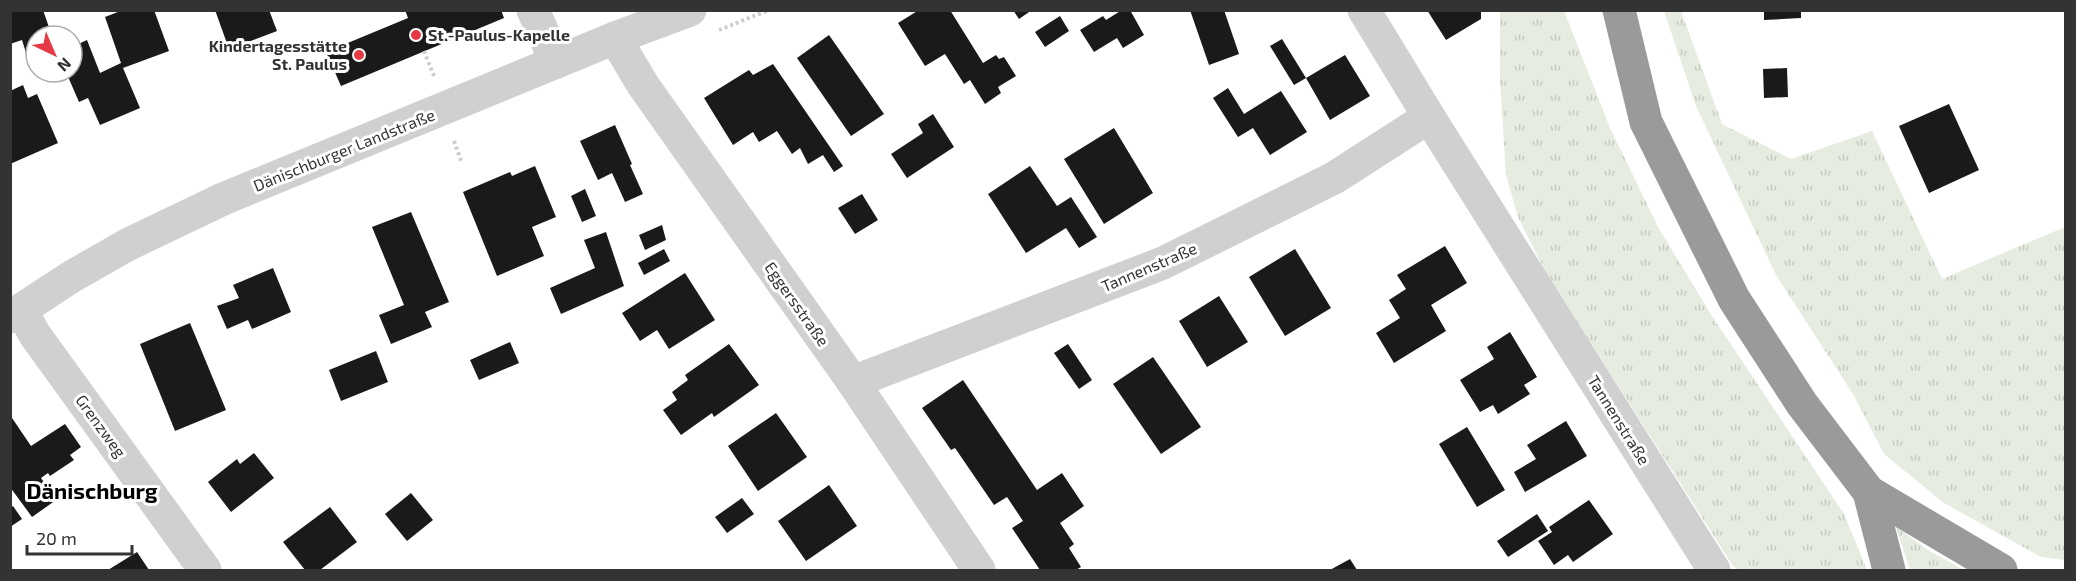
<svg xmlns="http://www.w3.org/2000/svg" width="2076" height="581" font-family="'Exo 2',sans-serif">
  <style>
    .grass { fill: url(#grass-tufts) }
    .building { fill: #1a1a1a }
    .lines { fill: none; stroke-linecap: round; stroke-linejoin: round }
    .path { stroke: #cdcdcd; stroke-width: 4; stroke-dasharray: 3 3; stroke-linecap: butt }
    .minor { stroke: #d0d0d0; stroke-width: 33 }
    .highway { stroke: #9a9a9a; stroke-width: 33 }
    .poi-dot { fill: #e63946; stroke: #fff; stroke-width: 2 }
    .labels { text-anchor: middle; stroke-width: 6; stroke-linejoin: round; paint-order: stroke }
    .poi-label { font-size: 16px; font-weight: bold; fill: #333; stroke: #fff; text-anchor: start }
    .street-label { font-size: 16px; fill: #333; stroke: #fff }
    .district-label { font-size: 22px; font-weight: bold; fill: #000; stroke: #fff }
  </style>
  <defs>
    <pattern id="grass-tufts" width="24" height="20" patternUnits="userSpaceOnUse" patternTransform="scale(1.5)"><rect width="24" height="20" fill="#e6ecdf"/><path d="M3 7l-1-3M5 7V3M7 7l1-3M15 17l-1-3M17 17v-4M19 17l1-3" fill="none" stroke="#c6cbc0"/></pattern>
  </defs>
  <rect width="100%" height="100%" fill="#fff"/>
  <g class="grass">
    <polygon points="1500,11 1564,11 1610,128 1658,227 1712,316 1844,514 1867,570 1739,570 1733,566 1545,271 1518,217 1506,175 1500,79"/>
    <polygon points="1664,11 1681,11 1722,124 1791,159 1872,131 1942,279 2065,227 2065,560 2041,557 1944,503 1884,454 1853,394 1776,275 1696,106"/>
    <polygon points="1896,527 1931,552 1964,570 1910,570"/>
  </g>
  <g class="building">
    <polygon points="10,10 43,10 52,36 36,36 36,53 27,56 22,40 10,44"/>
    <polygon points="123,10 154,10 169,51 123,68 140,108 100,125 88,98 79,102 66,72 72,72 72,47 87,40 100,73 121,63 105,17"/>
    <polygon points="215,10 269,10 277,31 229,49"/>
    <polygon points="405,10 501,10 504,18 341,86 326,52 408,18"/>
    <polygon points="919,10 950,10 983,63 996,55 999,59 1004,57 1016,76 998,87 1001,93 985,104 970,80 964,84 945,54 925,66 898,23"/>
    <polygon points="1013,10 1032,10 1019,19"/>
    <polygon points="1122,10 1130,10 1144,35 1123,48 1117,38 1094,52 1080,30 1103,16 1106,20"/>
    <polygon points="1190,10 1224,10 1239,54 1209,65"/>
    <polygon points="1427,10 1461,10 1462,12 1481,10 1481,19 1446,40"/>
    <polygon points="1764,10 1801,10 1801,18 1764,20"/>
    <polygon points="1060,16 1069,31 1045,47 1035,32"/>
    <polygon points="829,35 884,114 851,136 797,58"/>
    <polygon points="1282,39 1306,78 1294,85 1270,46"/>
    <polygon points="1345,55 1370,96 1330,120 1306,78"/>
    <polygon points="773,64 843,166 834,172 823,155 808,164 800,148 792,154 777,131 759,142 753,132 733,145 704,98 749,70 753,75"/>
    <polygon points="1787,68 1788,97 1764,98 1763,69"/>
    <polygon points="23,85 28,98 37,94 58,143 10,164 10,91"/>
    <polygon points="1228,88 1244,114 1281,91 1307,132 1270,155 1253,128 1238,137 1213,98"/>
    <polygon points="1949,104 1979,170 1929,193 1899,126"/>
    <polygon points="933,114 954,147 907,178 891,154 923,133 918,124"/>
    <polygon points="615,125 632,164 630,165 643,194 625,202 612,173 598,180 580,141"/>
    <polygon points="1114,128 1153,193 1104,224 1064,159"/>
    <polygon points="535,166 556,217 532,227 544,256 497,276 463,192 510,172 512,176"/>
    <polygon points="1030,166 1057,206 1071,197 1097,237 1079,248 1066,228 1026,253 988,194"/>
    <polygon points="585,189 596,216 582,222 571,196"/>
    <polygon points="862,194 878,220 855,234 838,208"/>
    <polygon points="411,212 449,302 425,312 432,327 391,344 379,315 404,305 372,227"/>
    <polygon points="662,225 666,240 645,250 639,235"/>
    <polygon points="606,232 624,286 561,314 550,288 595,268 584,240"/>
    <polygon points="1445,246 1467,283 1431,305 1446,331 1394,363 1376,333 1400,318 1389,300 1406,289 1397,275"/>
    <polygon points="664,249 670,261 644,275 638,263"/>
    <polygon points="1295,249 1331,308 1285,336 1249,277"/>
    <polygon points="273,268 291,312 252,329 248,320 227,329 217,306 239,298 233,285"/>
    <polygon points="685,273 715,320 669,349 657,330 640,341 622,313"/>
    <polygon points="1219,296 1248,342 1207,367 1179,321"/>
    <polygon points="190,323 226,410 175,431 140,344"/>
    <polygon points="1510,332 1537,377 1524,385 1530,394 1498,414 1493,405 1480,412 1460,380 1494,359 1487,347"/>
    <polygon points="510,342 519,363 479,380 470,360"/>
    <polygon points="729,344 759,385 714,417 712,413 681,435 663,410 677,400 672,392 688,380 685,375"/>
    <polygon points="1068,344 1092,380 1079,389 1054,353"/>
    <polygon points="376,351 388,382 341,401 329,370"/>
    <polygon points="1153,357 1201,427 1161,454 1113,384"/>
    <polygon points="963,380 1037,490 1062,473 1084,506 1060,523 1074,544 1069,548 1081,567 1076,570 1040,570 1012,528 1023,521 1007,497 994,505 955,448 951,450 922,408"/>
    <polygon points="776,413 807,457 758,491 728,446"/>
    <polygon points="10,415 31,446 65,424 81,447 70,455 74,460 50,476 48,473 41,478 56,500 32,517 10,487"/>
    <polygon points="1566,421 1587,456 1525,492 1514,472 1536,459 1527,445"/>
    <polygon points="1467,427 1505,490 1477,507 1439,444"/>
    <polygon points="254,453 274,478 231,512 208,482 237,459 240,464"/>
    <polygon points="829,485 857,526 806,561 778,521"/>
    <polygon points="411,493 433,520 407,541 385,514"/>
    <polygon points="742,498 754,514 727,533 715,517"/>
    <polygon points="1589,500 1613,534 1573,562 1568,555 1554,565 1538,541 1552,532 1549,527"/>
    <polygon points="13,506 22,519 10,527 10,508"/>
    <polygon points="330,507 357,542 320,570 305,570 283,542"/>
    <polygon points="1537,514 1548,531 1508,557 1497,541"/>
    <polygon points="137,552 149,570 108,570"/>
    <polygon points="1350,559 1357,570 1330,570"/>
  </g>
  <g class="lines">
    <g class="path">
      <polyline points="719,30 769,10"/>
      <polyline points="424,51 434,76"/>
      <polyline points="454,141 462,163"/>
    </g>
    <g class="minor">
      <polyline points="533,10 556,62"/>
      <polyline points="1364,10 1429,117 1714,570"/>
      <polyline points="615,38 643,85 853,382 979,570"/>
      <polyline points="21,310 35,335 205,570"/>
      <polyline points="10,317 71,277 127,245 223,199 615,38 690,10"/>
      <polyline points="853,382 1163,263 1334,178 1429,117"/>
    </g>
    <g class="highway">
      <polyline points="1619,10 1646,122 1734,299 1802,404 1869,492 2001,570"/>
      <polyline points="1869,492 1889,570"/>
    </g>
  </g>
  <g class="poi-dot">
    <circle cx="416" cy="35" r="6"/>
    <circle cx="359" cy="55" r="6"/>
  </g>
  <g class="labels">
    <g class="poi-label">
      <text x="428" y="41">St.-Paulus-Kapelle</text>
      <text x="347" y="52" text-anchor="end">Kindertagesstätte<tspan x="347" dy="18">St. Paulus</tspan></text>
    </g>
    <g class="street-label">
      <text transform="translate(344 150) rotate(-22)" y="6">Dänischburger Landstraße</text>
      <text transform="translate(1149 267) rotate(-23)" y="6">Tannenstraße</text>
      <text transform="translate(797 304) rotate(55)" y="6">Eggersstraße</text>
      <text transform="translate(1619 420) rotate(58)" y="6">Tannenstraße</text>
      <text transform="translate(101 426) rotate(54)" y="6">Grenzweg</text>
    </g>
    <g class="district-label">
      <text x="92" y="499">Dänischburg</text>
    </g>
  </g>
  <rect width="2076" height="581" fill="none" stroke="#333333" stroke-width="24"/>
  <g transform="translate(54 54) rotate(136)"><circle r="28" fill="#ffffff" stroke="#adadad" stroke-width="1.5"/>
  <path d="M0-4.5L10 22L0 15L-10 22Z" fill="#e63946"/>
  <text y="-9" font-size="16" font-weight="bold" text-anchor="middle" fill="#333333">N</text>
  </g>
  <path d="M27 545v9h105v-9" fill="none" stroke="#333333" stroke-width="3"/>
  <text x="36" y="545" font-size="18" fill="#333333" stroke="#ffffff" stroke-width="4.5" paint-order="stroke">20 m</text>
</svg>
